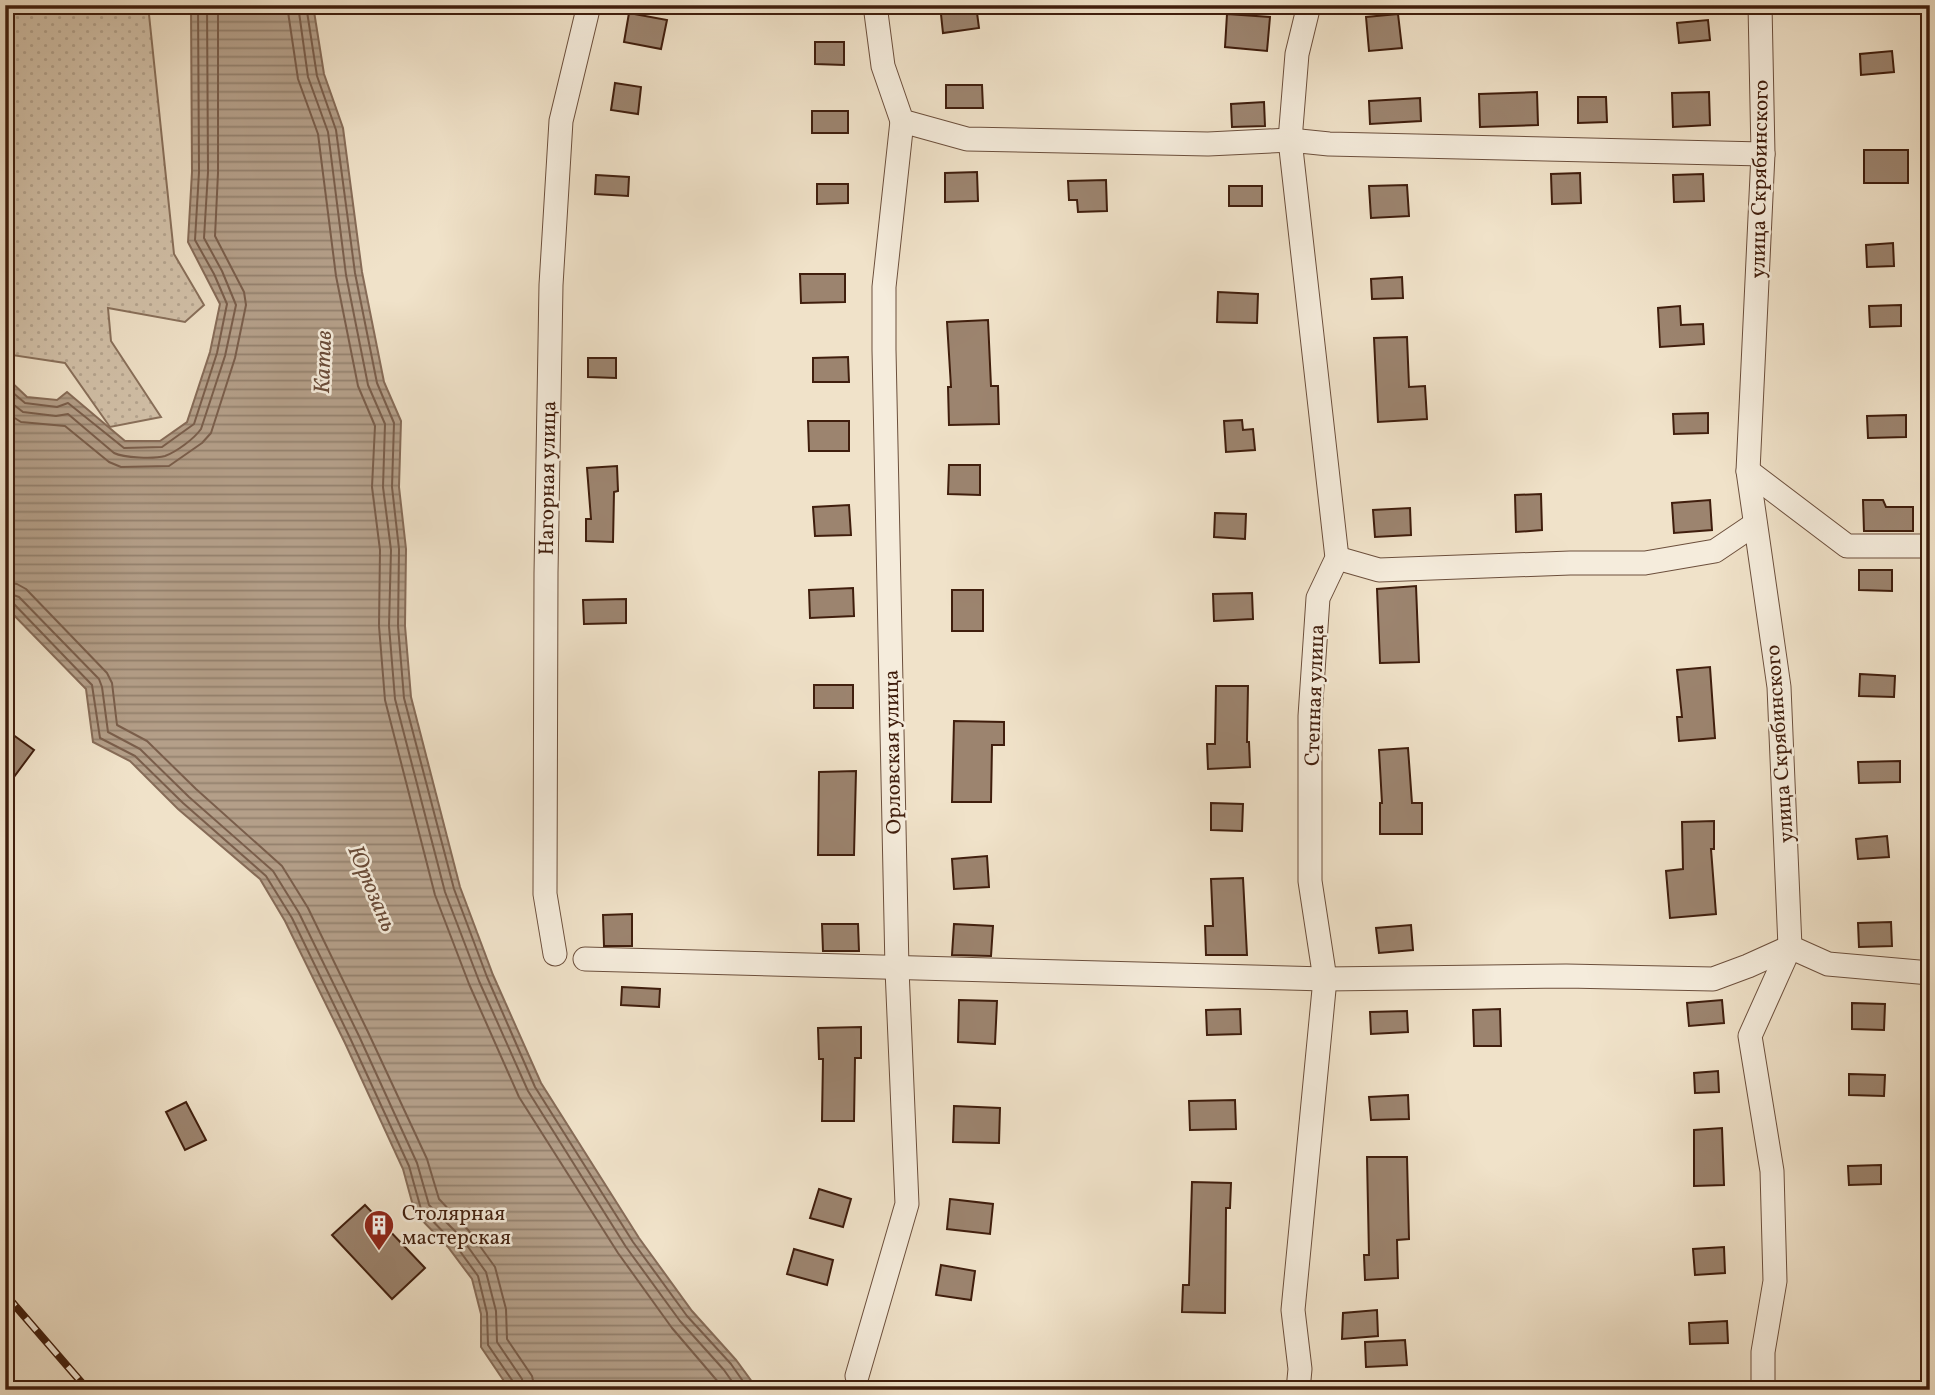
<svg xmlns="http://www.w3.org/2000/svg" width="1935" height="1395" font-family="Vollkorn,serif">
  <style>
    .park { fill: url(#park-dots); stroke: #89705b; stroke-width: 2 }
    .water { fill: url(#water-rules); stroke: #866b57; stroke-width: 2 }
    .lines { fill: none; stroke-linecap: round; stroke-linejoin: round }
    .shore { stroke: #7a5e4b; stroke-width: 2 }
    .building { fill: #9c846f; stroke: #401e0d; stroke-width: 2 }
    .minor-casing { stroke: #6c4f3c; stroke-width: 25 }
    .minor { stroke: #f5ecdc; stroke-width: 23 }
    .rail-casing { stroke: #401e0d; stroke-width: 8 }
    .rail { stroke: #f5ecdc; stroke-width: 5; stroke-dasharray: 16; stroke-linecap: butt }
    .labels { text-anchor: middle; stroke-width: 5; stroke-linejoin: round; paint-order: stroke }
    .street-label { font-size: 21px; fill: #401e0d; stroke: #f5ecdc }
    .poi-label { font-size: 21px; fill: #401e0d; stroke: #f5ecdc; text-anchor: start }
    .water-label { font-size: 23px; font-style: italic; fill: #694b38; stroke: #f5ecdc }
  </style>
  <defs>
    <pattern id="park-dots" width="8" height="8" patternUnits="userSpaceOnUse" patternTransform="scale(1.75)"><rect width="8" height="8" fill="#d2c1a9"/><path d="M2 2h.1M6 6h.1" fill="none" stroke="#b5a590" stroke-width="1.8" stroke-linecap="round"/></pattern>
    <pattern id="water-rules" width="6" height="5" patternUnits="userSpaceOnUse" patternTransform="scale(1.75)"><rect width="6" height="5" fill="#b49f89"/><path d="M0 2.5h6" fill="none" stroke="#94816e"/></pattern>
  </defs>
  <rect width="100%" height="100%" fill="#f0e2c9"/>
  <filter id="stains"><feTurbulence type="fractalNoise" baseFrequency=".00286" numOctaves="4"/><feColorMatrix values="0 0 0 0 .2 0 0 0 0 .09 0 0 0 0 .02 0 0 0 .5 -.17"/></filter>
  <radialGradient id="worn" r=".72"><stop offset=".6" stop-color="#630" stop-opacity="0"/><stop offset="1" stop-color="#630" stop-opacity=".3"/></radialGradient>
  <polygon class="park" points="5,5 148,5 174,254 204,305 185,322 108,308 111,341 161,417 110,427 65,363 5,354"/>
  <polygon class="water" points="191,5 313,5 324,74 343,128 362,272 384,382 401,421 399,487 406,549 405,626 411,697 460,887 493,975 541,1083 639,1238 692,1311 736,1360 758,1390 510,1390 481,1347 481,1314 472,1279 448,1247 415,1213 403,1169 345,1043 285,921 260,879 178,809 130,761 93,742 86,689 5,606 5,376 27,397 57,400 67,392 125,441 160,441 187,422 210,352 220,304 188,242 192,172"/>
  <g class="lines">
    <g class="shore">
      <polyline points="287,5 298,79 318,134 336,276 358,386 375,426 372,487 380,550 379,626 385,700 435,895 469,984 519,1097 618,1253 672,1328 725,1390"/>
      <polyline points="298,5 308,77 328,132 346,275 368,385 385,424 383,487 391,550 389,626 395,699 445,892 479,981 528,1091 626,1247 680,1321 724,1370 738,1390"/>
      <polyline points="306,5 317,76 336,130 355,273 377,383 394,423 392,487 399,549 398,626 404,698 454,889 487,977 535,1087 633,1242 687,1316 731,1364 749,1390"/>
      <polyline points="5,386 25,403 57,407 68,403 124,448 162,447 194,424 217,353 227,304 214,274 195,240 199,172 198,5"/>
      <path d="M5 398 23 412 56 416 68 414 114 453C124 458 154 459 165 456 176 452 194 439 201 429L225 356 236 305 222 271 204 238 208 172 207 5"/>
      <polyline points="5,412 21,422 65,426 109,462 121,467 169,466 202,443 211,433 235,358 246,305 244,292 215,236 218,173 218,5"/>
      <polyline points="5,582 17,584 26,589 107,673 112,683 117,725 147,741 196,789 282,866 308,908 368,1032 427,1159 439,1199 469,1231 495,1267 506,1309 507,1339 532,1376 535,1390"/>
      <polyline points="5,592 19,597 99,679 102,687 108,732 140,749 189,797 273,871 299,913 359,1036 417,1163 429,1205 461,1237 486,1272 496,1311 497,1342 522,1379 524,1390"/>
      <polyline points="5,601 13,603 92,685 100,738 135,756 183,803 266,876 292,918 351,1040 409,1166 421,1209 454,1243 478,1276 487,1313 488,1345 514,1383 515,1390"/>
    </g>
  </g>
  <g class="building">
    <polygon points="940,5 976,5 979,28 943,33"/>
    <polygon points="629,13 667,20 661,49 624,42"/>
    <polygon points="1227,14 1270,17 1267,51 1225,47"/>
    <polygon points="1398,14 1402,48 1369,51 1366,17"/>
    <polygon points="1708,20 1710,40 1679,43 1677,23"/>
    <polygon points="815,42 844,42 844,65 815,64"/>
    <polygon points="1892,51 1894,72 1861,75 1860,54"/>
    <polygon points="615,83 641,87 638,114 611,110"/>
    <polygon points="946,85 982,85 983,108 946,108"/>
    <polygon points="1537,92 1538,125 1480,127 1479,94"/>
    <polygon points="1709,92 1710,125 1673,127 1672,93"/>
    <polygon points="1578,97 1606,97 1607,122 1578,123"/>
    <polygon points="1420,98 1421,121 1370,124 1369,101"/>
    <polygon points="1264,102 1265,126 1232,127 1231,104"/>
    <rect x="812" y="111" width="36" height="22"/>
    <rect x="1864" y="150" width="44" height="33"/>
    <polygon points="977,172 978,201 945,202 945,173"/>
    <polygon points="1580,173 1581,203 1552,204 1551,174"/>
    <polygon points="1703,174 1704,201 1674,202 1673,175"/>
    <polygon points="596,175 629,177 628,196 595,194"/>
    <polygon points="1106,180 1107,211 1078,212 1077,200 1069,200 1068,181"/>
    <polygon points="817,184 848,184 848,203 817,204"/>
    <polygon points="1407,185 1409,216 1371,218 1369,186"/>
    <rect x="1229" y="186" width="33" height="20"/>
    <polygon points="1893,243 1894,266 1867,267 1866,245"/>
    <polygon points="800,274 845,274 845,302 801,303"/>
    <polygon points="1402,277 1403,298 1372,299 1371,279"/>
    <polygon points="1218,292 1258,294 1257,323 1217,322"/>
    <polygon points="1901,305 1901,326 1870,327 1869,306"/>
    <polygon points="1680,306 1681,325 1703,324 1704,344 1660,347 1658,308"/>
    <polygon points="988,320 991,386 998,386 999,424 949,425 948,387 951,387 947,322"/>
    <polygon points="1407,337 1409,387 1425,386 1427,419 1378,422 1374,338"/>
    <polygon points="848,357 849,382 813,382 813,358"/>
    <polygon points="588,358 616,358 616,378 588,377"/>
    <polygon points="1708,413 1708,433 1674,434 1673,414"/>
    <polygon points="1906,415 1906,437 1868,438 1867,416"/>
    <polygon points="1242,420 1243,430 1253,429 1255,450 1226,452 1224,421"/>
    <polygon points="808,421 849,421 849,451 809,451"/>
    <polygon points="949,465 980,465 980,495 948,494"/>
    <polygon points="617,466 618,491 614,492 613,542 586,541 586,519 591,519 587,468"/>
    <polygon points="1541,494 1542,530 1516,532 1515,495"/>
    <polygon points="1710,500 1712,530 1674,533 1672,503"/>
    <polygon points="1863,500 1883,500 1886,507 1913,507 1913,531 1864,531"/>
    <polygon points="849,505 851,535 815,536 813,507"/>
    <polygon points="1410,508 1411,535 1375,537 1373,510"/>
    <polygon points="1215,513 1246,514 1245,539 1214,537"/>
    <polygon points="1859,570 1892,570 1892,591 1859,590"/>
    <polygon points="1416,586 1419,662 1380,663 1377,589"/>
    <polygon points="853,588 854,616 810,618 809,590"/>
    <rect x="952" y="590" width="31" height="41"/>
    <polygon points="1252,593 1253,619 1214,621 1213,594"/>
    <polygon points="626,599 626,623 584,624 583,600"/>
    <polygon points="1710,667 1715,738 1679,741 1677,717 1682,717 1677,670"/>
    <polygon points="1860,674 1895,676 1894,697 1859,696"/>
    <rect x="814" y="685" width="39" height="23"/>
    <polygon points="1216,686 1248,686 1247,742 1249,742 1250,767 1208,769 1207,744 1215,744"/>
    <polygon points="954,721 1004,722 1004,745 992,745 991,802 952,802"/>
    <polygon points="5,729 34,750 5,789"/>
    <polygon points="1408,748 1412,803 1422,803 1422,834 1380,834 1380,803 1382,803 1379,750"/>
    <polygon points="1900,761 1900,782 1859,783 1858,762"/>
    <polygon points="856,771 854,855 818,855 819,772"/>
    <polygon points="1211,803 1243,804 1242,831 1211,830"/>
    <polygon points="1714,821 1714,849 1711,849 1716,914 1670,918 1666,871 1683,869 1682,822"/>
    <polygon points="1887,836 1889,857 1858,859 1856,839"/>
    <polygon points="987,856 989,887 954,889 952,859"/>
    <polygon points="1243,878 1247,955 1206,955 1205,926 1213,926 1211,879"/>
    <polygon points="632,914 632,946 604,946 603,915"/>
    <polygon points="1891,922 1892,946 1859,947 1858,923"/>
    <polygon points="822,924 858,924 859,951 823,951"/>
    <polygon points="954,924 993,926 991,956 952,955"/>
    <polygon points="1411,925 1413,950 1379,953 1376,928"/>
    <polygon points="622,987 660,989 659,1007 621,1005"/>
    <polygon points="959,1000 997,1001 995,1044 958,1042"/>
    <polygon points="1722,1000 1724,1023 1689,1026 1687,1003"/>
    <polygon points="1852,1003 1885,1004 1884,1030 1852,1029"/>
    <polygon points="1240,1009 1241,1034 1207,1035 1206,1010"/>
    <polygon points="1500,1009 1501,1046 1474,1046 1473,1010"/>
    <polygon points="1407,1011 1408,1032 1371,1034 1370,1012"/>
    <polygon points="861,1027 861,1058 855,1058 854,1121 822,1121 823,1059 819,1059 818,1028"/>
    <polygon points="1718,1071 1719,1092 1695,1093 1694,1073"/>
    <polygon points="1849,1074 1885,1075 1884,1096 1849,1095"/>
    <polygon points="1408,1095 1409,1119 1371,1120 1369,1097"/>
    <polygon points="1235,1100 1236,1129 1190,1130 1189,1101"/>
    <polygon points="186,1102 206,1140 185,1150 166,1112"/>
    <polygon points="954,1106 1000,1108 999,1143 953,1142"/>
    <polygon points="1722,1128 1724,1185 1694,1186 1694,1130"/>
    <polygon points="1367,1157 1407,1157 1409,1239 1397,1240 1398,1278 1365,1280 1364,1255 1369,1255"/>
    <polygon points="1881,1165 1881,1184 1849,1185 1848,1166"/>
    <polygon points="1192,1182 1231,1183 1230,1208 1226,1208 1225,1313 1182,1312 1183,1285 1189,1285"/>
    <polygon points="819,1189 851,1199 843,1227 810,1218"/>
    <polygon points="950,1199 993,1204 990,1234 947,1229"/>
    <polygon points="365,1205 425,1268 392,1299 332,1235"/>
    <polygon points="1724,1247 1725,1273 1695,1275 1693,1249"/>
    <polygon points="794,1249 833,1260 827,1285 787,1274"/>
    <polygon points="941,1265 975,1271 971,1300 936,1295"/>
    <polygon points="1377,1310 1378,1336 1342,1339 1343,1313"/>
    <polygon points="1727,1321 1728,1343 1690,1344 1689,1323"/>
    <polygon points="1405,1340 1407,1365 1366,1367 1365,1342"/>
  </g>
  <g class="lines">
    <g class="minor-casing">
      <g id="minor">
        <polyline points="875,5 883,66 902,121 967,139 1208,144 1290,140 1329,144 1763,154"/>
        <polyline points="1760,5 1763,154 1748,471 1779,687 1790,947 1750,1036 1772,1171 1775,1281 1763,1352 1763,1390"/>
        <polyline points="1748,471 1847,546 1930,546"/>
        <polyline points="1337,558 1379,570 1570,563 1645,563 1715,551 1755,524"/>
        <polyline points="555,954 545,894 546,573 551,285 561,121 589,5"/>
        <polyline points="585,959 1325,979 1566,976 1713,979 1748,966 1790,947 1828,964 1930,973"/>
        <polyline points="857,1376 907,1204 897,969 884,350 884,287 902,121"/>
        <polyline points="1298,1390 1300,1369 1293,1310 1325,979 1310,881 1310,716 1318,598 1337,558 1290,140 1297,54 1309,5"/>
      </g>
    </g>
    <use href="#minor" class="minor"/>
    <g class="rail-casing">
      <g id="rail">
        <polyline points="5,1294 88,1390"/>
        <polyline points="5,1375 13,1390"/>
      </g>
    </g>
    <use href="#rail" class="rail"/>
  </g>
  <defs>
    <g id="building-pin" transform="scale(1.575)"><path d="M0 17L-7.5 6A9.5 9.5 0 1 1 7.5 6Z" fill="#8f2418" stroke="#f5ecdc"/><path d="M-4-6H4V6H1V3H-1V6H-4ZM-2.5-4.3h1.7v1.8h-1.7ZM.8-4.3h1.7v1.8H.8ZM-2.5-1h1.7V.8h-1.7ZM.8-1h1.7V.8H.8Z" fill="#fff"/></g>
  </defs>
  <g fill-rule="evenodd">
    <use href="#building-pin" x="379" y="1225"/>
  </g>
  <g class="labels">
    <g class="street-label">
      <text transform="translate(1759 179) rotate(-89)" y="7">улица Скрябинского</text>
      <text transform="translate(547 478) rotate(-89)" y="7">Нагорная улица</text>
      <text transform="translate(1314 695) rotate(-88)" y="7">Степная улица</text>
      <text transform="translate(1779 744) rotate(-94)" y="7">улица Скрябинского</text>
      <text transform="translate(892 752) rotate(-91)" y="7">Орловская улица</text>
    </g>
    <g class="poi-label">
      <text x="402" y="1220">Столярная<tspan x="402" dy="24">мастерская</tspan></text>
    </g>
    <g class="water-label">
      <text transform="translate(322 362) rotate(-88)" y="8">Катав</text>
      <text transform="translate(373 888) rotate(67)" y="8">Юрюзань</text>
    </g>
  </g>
  <rect width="1935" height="1395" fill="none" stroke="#f0e2c9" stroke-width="28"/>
  <rect x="7" y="7" width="1921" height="1381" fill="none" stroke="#401e0d" stroke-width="3.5"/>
  <rect x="14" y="14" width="1907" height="1367" fill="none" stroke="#401e0d" stroke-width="2"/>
  <rect width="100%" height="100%" filter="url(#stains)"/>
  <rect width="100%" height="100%" fill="url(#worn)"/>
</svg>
